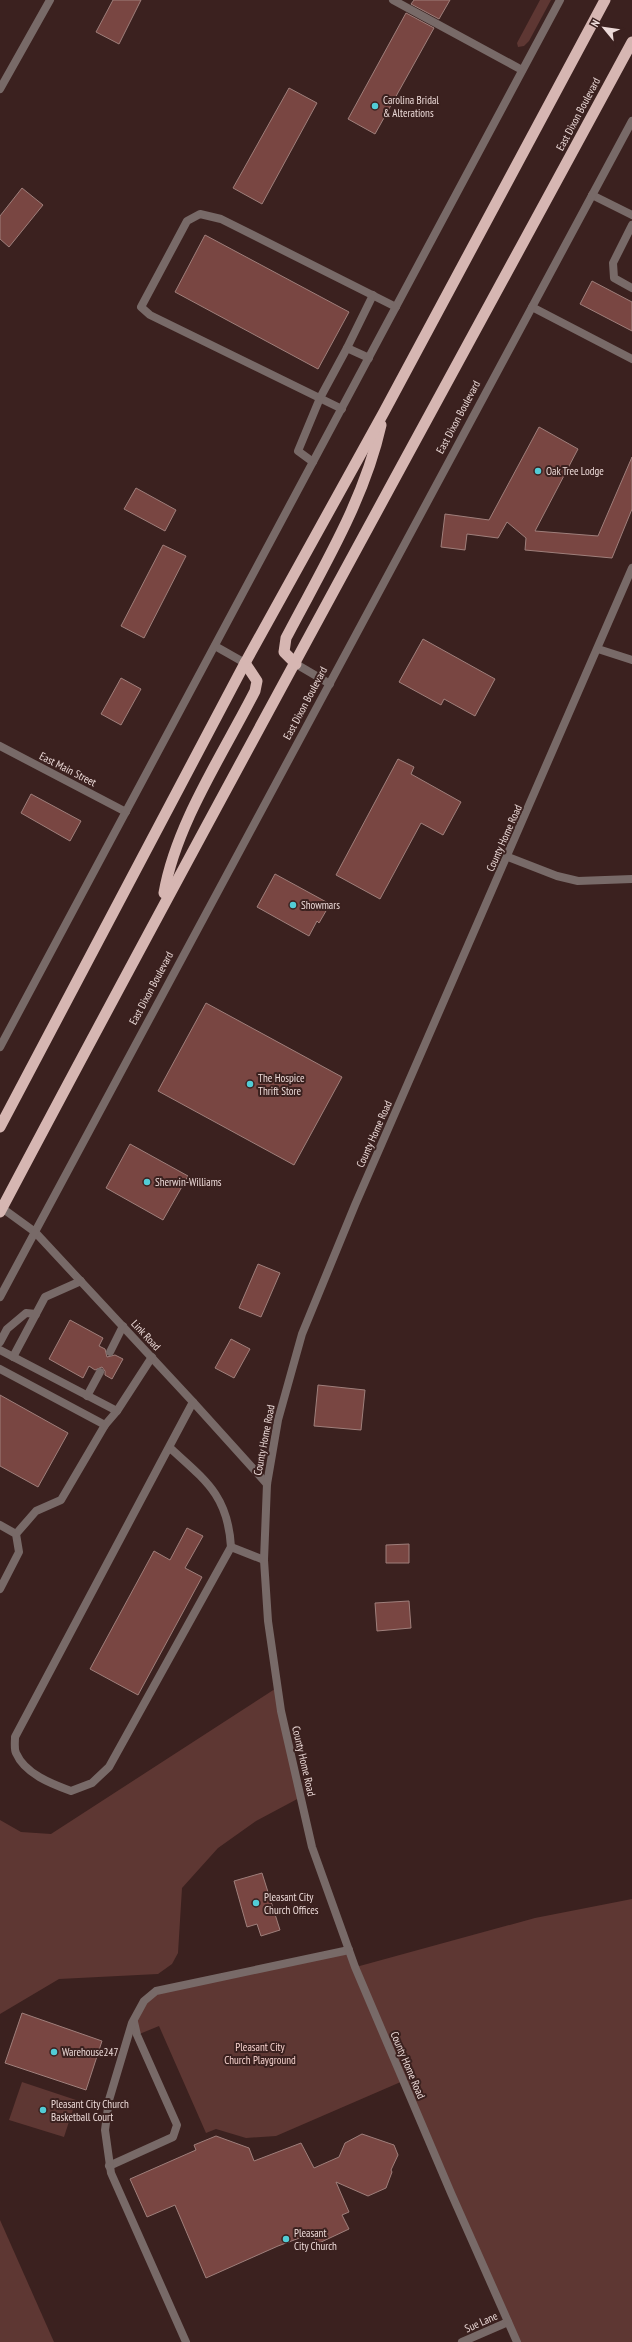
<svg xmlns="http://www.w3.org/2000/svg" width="632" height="2342" font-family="'PT Sans Narrow',sans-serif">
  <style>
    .green { fill: #5e3733 }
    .building { fill: #794642; stroke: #9f7f7b }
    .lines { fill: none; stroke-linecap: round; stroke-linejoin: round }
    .service { stroke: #786a68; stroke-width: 8 }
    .minor { stroke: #786a68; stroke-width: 8 }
    .tertiary { stroke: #786a68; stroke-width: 8 }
    .trunk { stroke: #d6b6b2; stroke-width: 11 }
    .poi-dot { fill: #52ccd6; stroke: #3b211f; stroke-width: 1.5 }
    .labels { text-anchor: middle; stroke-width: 4; stroke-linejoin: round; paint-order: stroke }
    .poi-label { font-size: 11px; fill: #ecdad8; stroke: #3b211f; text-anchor: start }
    .street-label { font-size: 11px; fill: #ecdad8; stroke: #3b211f }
    .park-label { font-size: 11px; fill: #f6d2ce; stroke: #3b211f }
  </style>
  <rect width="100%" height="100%" fill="#3b211f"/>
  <g class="green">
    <polygon points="540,0 551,0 529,41 524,46 518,47 517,43"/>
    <polygon points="278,1687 301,1797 256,1821 218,1848 182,1888 178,1953 172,1964 158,1974 59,1979 0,2014 0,1820 21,1832 51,1834"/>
    <polygon points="632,1899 632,2342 517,2342 403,2081 276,2136 246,2138 216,2129 206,2133 159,2026 137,2035 137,2011 148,1996 349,1950 356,1967 535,1918"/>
    <polygon points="22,2082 76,2100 64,2137 9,2120"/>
    <polygon points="0,2220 54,2342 0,2342"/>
  </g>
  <g class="building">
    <polygon points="113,0 141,0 119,44 96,32"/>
    <polygon points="414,0 450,0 439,19 411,4"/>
    <polygon points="406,13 434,28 375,134 348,119"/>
    <polygon points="289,88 317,103 262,204 233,188"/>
    <polygon points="22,188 43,205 9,247 0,239 0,216"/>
    <polygon points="205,235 349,312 318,369 175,292"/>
    <polygon points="592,281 632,302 632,331 580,304"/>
    <polygon points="539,427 578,449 535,531 598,536 632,457 632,509 612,558 525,550 526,538 507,522 498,538 467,534 465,550 441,547 445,514 489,520"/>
    <polygon points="136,488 176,510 165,531 124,509"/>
    <polygon points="163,545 186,556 144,638 121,626"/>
    <polygon points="423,639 495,679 475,716 444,699 441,705 399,682"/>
    <polygon points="121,678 141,689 121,725 101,714"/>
    <polygon points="398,759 414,767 411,774 461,802 443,835 421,823 380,899 336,875"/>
    <polygon points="31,794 81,821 70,841 21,813"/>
    <polygon points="275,874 330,904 319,923 317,921 309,936 257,907"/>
    <polygon points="206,1003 342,1077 294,1165 158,1091"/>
    <polygon points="130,1144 188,1176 163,1220 106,1188"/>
    <polygon points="258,1264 280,1273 261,1317 239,1308"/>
    <polygon points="70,1320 103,1338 99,1346 105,1349 107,1357 115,1355 123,1359 112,1379 105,1375 105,1371 102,1367 95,1370 89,1366 83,1378 49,1359"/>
    <polygon points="231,1339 250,1349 234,1378 215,1368"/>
    <polygon points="318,1385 365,1390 361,1430 314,1426"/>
    <polygon points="0,1395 68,1433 38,1487 0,1466"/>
    <polygon points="187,1528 203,1536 185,1568 202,1577 138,1695 90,1669 154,1551 170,1560"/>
    <polygon points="409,1544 409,1563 386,1563 386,1545"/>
    <polygon points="409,1601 411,1628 377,1631 375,1603"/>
    <polygon points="262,1873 280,1930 261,1936 257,1924 247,1927 234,1881"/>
    <polygon points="22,2013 102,2041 86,2090 5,2063"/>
    <polygon points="362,2134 394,2145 398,2155 391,2170 392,2172 386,2188 368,2196 336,2182 349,2212 342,2215 349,2229 317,2244 313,2233 278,2246 206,2278 175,2205 147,2217 130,2179 196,2150 194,2145 216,2136 249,2148 254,2161 301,2143 314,2168 339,2157 345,2143"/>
  </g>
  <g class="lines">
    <g class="service">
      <polyline points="393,0 522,70"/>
      <polyline points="592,195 632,215"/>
      <polyline points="632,225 613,263 614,278 632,288"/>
      <polyline points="532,307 632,359"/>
      <polyline points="369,358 347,348 373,295"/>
      <polyline points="342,409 150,315 141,307 187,221 200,214 221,219 396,307"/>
      <polyline points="313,462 298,451 320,398 347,348"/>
      <polyline points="598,649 632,660"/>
      <polyline points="508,857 557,876 578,881 632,879"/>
      <polyline points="0,1342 7,1329 26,1313 36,1314"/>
      <polyline points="0,1350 117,1411"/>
      <polyline points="110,1352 123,1326"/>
      <polyline points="13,1357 45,1297 81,1281"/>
      <polyline points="0,1369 105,1425"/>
      <polyline points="87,1396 100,1372"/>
      <path d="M169 1447C205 1480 228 1495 231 1547L109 1767 92 1783 71 1791C52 1784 25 1774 16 1753 14 1749 15 1742 15 1737L169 1447 193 1402"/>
      <polyline points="0,1525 16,1534 19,1552 0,1589"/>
      <polyline points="16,1534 36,1511 61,1500 105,1425 117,1411 152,1357"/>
      <polyline points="231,1547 264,1560"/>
      <polyline points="109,2166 173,2137 177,2125 137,2035 134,2022"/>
      <polyline points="186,2342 111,2173 105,2130 109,2100 132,2023 144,2001 156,1991 349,1950"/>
    </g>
    <g class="minor">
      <polyline points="0,89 50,0"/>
      <polyline points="215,646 245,663"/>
      <polyline points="296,664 330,684"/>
      <polyline points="0,746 126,812"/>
      <polyline points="0,1047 560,0"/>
      <polyline points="2,1208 35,1232 193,1402 267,1484"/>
      <polyline points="0,1297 632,121"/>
      <polyline points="462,2342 508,2322"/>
    </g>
    <polyline class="tertiary" points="517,2342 451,2193 355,1967 312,1847 281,1711 268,1621 264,1560 267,1484 278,1420 302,1334 355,1205 632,568"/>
    <g class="trunk">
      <path d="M296 664 284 652 286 638C322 569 364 501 381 425"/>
      <path d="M164 893C176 824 223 754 255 691L257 681 245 663"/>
      <polyline points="0,1127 245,663 384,412 605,0"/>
      <path d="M0 1212C207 820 421 432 632 42"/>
    </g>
  </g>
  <g class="poi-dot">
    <circle cx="375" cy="106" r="4"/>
    <circle cx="538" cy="471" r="4"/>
    <circle cx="293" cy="905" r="4"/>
    <circle cx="250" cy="1084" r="4"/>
    <circle cx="147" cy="1182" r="4"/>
    <circle cx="256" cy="1903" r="4"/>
    <circle cx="54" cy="2052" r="4"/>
    <circle cx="43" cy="2110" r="4"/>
    <circle cx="286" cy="2239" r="4"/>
  </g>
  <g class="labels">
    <g class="poi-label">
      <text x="383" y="104">Carolina Bridal<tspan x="383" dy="13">&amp; Alterations</tspan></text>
      <text x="546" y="475">Oak Tree Lodge</text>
      <text x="301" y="909">Showmars</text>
      <text x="258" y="1082">The Hospice<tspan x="258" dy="13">Thrift Store</tspan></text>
      <text x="155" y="1186">Sherwin-Williams</text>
      <text x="264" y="1901">Pleasant City<tspan x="264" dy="13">Church Offices</tspan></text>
      <text x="62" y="2056">Warehouse247</text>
      <text x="51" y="2108">Pleasant City Church<tspan x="51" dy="13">Basketball Court</tspan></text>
      <text x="294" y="2237">Pleasant<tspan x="294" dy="13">City Church</tspan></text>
    </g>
    <g class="street-label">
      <text transform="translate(578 114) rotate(-62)" y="4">East Dixon Boulevard</text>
      <text transform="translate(458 417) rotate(-62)" y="4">East Dixon Boulevard</text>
      <text transform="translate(305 703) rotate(-62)" y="4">East Dixon Boulevard</text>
      <text transform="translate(68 769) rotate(27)" y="4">East Main Street</text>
      <text transform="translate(504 838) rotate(-66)" y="4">County Home Road</text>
      <text transform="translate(151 988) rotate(-62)" y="4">East Dixon Boulevard</text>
      <text transform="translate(374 1134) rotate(-66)" y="4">County Home Road</text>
      <text transform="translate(146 1335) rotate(47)" y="4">Link Road</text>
      <text transform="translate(264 1440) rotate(-79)" y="4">County Home Road</text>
      <text transform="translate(304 1761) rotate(77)" y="4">County Home Road</text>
      <text transform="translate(408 2065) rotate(67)" y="4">County Home Road</text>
      <text transform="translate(481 2322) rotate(-24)" y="4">Sue Lane</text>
    </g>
    <g class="park-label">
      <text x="260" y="2051">Pleasant City<tspan x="260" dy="13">Church Playground</tspan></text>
    </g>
  </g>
  <g transform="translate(604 28) rotate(299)" stroke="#3b211f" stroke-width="3" paint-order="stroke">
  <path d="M0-3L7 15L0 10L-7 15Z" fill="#ecdad8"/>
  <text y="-6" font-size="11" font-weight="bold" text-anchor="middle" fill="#ecdad8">N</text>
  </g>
</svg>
